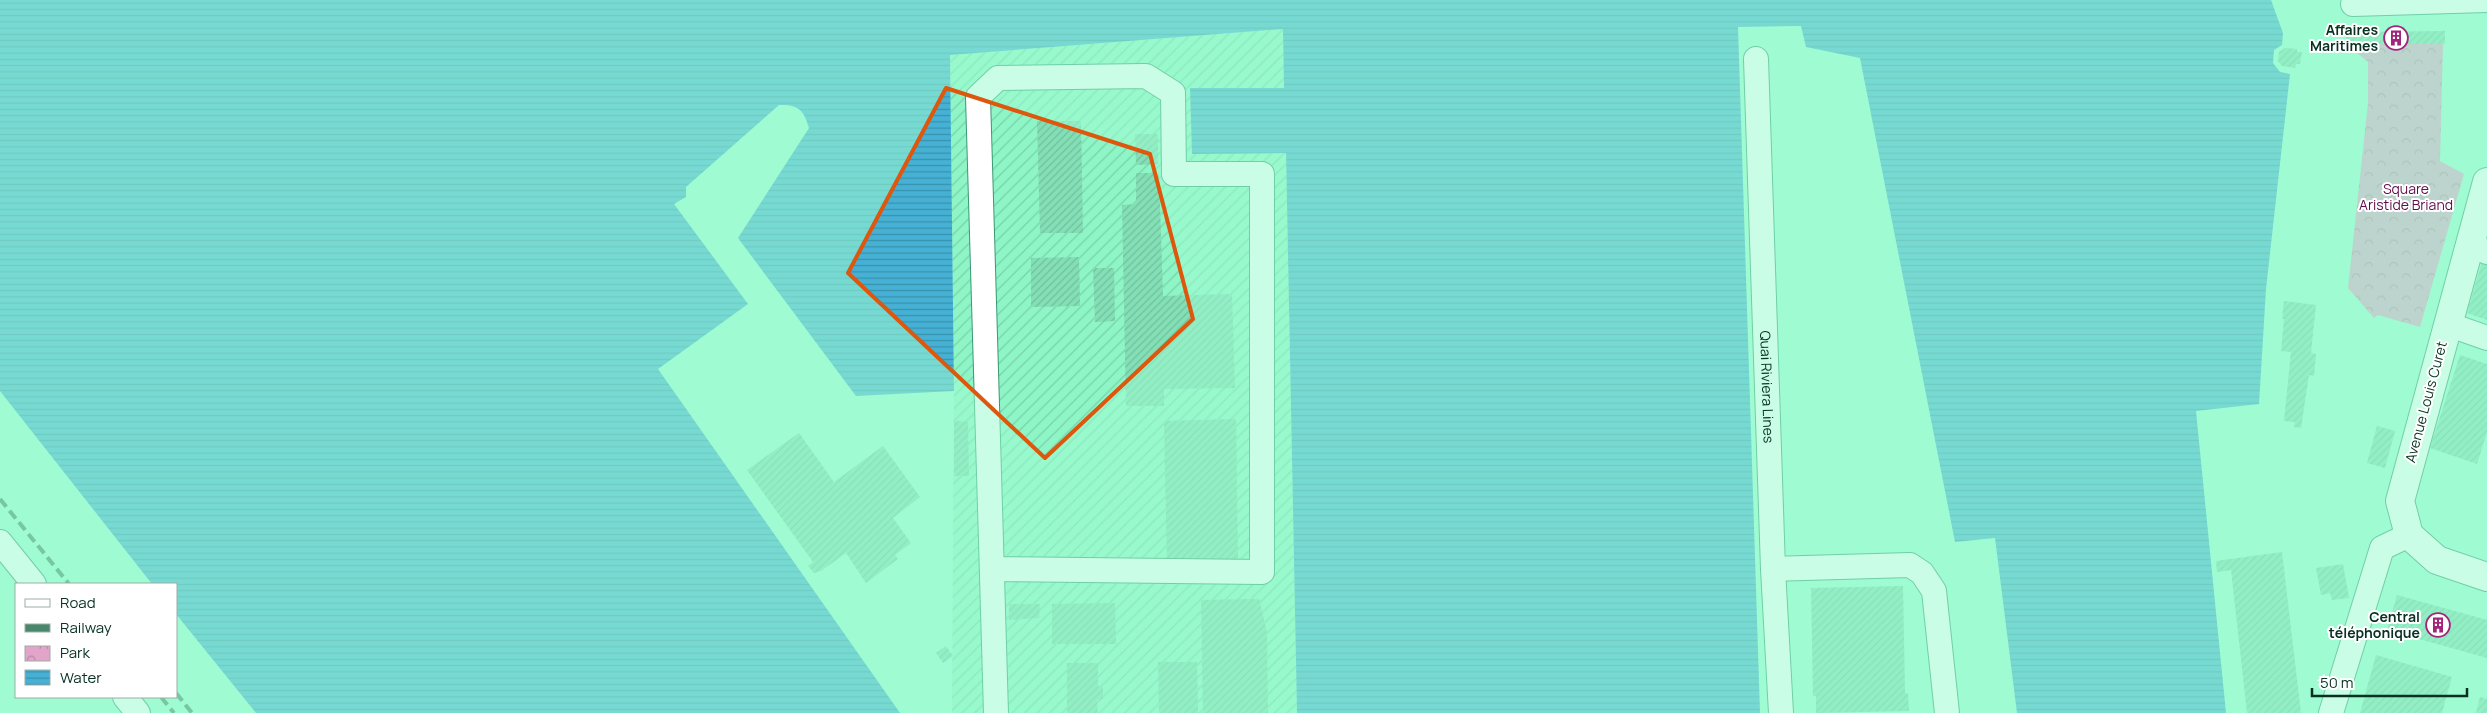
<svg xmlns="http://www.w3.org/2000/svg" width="2487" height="713" font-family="Manrope,sans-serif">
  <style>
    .industrial { fill: url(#industrial-furrows) }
    .park { fill: url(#park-crowns) }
    .water { fill: url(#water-rules) }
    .building { fill: url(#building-hatch) }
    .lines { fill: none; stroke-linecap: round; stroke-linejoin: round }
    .minor-casing { stroke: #3a9973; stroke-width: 26 }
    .major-casing { stroke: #3a9973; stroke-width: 30 }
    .minor { stroke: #fff; stroke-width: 24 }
    .major { stroke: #fff; stroke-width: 28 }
    .rail { stroke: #48876c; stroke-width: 4; stroke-dasharray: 10 5; stroke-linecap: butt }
    .marked { fill: none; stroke: #dd570d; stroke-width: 4; stroke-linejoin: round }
    .labels { text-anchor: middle; stroke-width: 4; stroke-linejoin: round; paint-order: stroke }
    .poi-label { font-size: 14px; font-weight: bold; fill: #083121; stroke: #fff; text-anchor: end }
    .park-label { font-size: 14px; fill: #620c49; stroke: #fff }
    .street-label { font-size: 14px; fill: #083121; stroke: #fff }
  </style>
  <defs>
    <pattern id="industrial-furrows" width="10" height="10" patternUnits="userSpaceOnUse" patternTransform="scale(1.25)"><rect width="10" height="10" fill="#8ef5c6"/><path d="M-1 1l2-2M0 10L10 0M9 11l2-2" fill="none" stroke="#79d2aa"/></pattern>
    <pattern id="park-crowns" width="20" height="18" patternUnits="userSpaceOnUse" patternTransform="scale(1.25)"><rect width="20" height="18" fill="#e3a4c9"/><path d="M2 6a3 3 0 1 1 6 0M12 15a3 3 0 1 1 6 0" fill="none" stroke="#b686a3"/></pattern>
    <pattern id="water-rules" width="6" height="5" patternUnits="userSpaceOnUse" patternTransform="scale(1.25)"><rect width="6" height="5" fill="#46b1d5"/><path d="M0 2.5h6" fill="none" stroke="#3891ac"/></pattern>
    <pattern id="building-hatch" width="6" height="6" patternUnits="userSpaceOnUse" patternTransform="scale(1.25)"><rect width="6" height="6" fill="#83dfb6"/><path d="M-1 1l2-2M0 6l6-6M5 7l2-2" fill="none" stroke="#70c09c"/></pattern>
  </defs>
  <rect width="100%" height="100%" fill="#9ffbd1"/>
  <polygon class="industrial" points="1283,29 1284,88 1191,88 1192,154 1286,152 1297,713 952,713 954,391 950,55"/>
  <polygon class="park" points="2346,44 2443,44 2440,161 2464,174 2420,327 2378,315 2374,318 2348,288 2368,103 2368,62"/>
  <path class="water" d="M0 0H2271L2283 33 2282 45 2274 50 2273 63 2280 72 2290 74 2266 289 2259 404 2196 411 2226 713H2017L1995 538 1955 542 1860 58 1806 47 1801 26 1738 27 1760 713H1297L1286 153 1192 154 1190 88H1284L1283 29 950 55 954 391 856 396 738 238 809 128C804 110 798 104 779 105L686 187V197L674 204 748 304 658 369 900 713H256L176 614V584H152L0 391Z"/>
  <g class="building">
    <polygon points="2445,31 2445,44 2346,44 2346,32"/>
    <polygon points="2285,48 2297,49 2297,52 2302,52 2300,64 2296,64 2295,68 2282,66 2278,61 2279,52"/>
    <polygon points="1037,121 1081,121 1083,233 1040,233"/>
    <polygon points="1135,134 1158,134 1158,164 1136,165"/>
    <polygon points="1136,173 1159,173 1163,296 1232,294 1235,388 1164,389 1164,406 1126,406 1122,205 1136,204"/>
    <polygon points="1079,257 1080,306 1031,307 1031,258"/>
    <polygon points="2483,258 2487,259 2487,320 2467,313"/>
    <polygon points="1093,268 1114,268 1115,321 1095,322"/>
    <polygon points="2284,301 2316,305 2311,353 2316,354 2314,376 2309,375 2301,428 2294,427 2295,422 2284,421 2291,352 2281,351 2284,319 2282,319"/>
    <polygon points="2460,355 2487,364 2487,432 2477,464 2430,448"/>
    <polygon points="1236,419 1238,559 1167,561 1164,421"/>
    <polygon points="954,421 968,422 969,476 954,476"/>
    <polygon points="2377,426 2395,431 2385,468 2367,463"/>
    <polygon points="799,433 834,482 883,446 920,497 893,518 911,543 895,555 898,559 866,583 846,553 821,571 814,573 808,566 813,562 747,470"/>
    <polygon points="2282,552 2301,713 2247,713 2231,570 2217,572 2216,561"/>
    <polygon points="2343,564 2349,598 2332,600 2330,593 2321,595 2316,568"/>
    <polygon points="1903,586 1905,693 1908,694 1909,711 1816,713 1816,696 1813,696 1811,588"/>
    <polygon points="2397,595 2487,620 2487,658 2387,630"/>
    <polygon points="1259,599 1267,632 1268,713 1203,713 1201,600"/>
    <polygon points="1115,603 1116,644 1052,644 1052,604"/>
    <polygon points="1009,604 1040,604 1039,618 1009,620"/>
    <polygon points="946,646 953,656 943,663 936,653"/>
    <polygon points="2376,655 2452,677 2442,713 2360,713"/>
    <polygon points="1158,662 1197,662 1198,713 1159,713"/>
    <polygon points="1067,663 1098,663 1098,686 1103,687 1103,699 1097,700 1098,713 1067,713"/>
    <polygon points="2480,697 2487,699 2487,713 2476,713"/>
  </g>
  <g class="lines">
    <g class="minor-casing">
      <g id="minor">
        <polyline points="2353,4 2487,0"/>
        <path id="s1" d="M1756 59 1773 569 1781 713"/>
        <polyline points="2469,244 2487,252"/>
        <polyline points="2447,324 2487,338"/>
        <polyline points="0,542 34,584"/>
        <polyline points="992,569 1262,572 1262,174 1174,174 1173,93 1146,76 998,78 978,97 996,713"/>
        <polyline points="1773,569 1910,565 1922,573 1934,591 1947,713"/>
        <polyline points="125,697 138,713"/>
        <polyline points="2331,713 2382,548 2409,535"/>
      </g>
    </g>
    <g class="major-casing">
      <polyline id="major" points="2487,182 2400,501 2409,535 2437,560 2487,577"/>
    </g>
    <use href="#minor" class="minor"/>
    <use href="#major" class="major"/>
    <g class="rail">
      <polyline points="0,499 69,584"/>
      <polyline points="176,693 192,713"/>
      <polyline points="161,697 174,713"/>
    </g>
  </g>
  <path d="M0 0H2487V713H0ZM946 88 1150 154 1193 319 1045 458 848 273Z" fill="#9ffbd1" fill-opacity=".55" fill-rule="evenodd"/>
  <path class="marked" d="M946 88 1150 154 1193 319 1045 458 848 273Z"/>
  <defs>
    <g id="building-ring" transform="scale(1.25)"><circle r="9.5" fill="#fff" stroke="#a1267b" stroke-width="1.5"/><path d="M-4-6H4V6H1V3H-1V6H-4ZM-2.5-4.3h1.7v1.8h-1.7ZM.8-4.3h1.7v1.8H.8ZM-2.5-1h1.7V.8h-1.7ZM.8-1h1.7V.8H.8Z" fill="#a1267b"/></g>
  </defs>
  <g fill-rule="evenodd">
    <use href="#building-ring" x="2396" y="38"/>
    <use href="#building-ring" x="2438" y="625"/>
  </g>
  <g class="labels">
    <g class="poi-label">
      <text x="2378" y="35">Affaires<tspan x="2378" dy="16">Maritimes</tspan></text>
      <text x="2420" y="622">Central<tspan x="2420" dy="16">téléphonique</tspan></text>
    </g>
    <g class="park-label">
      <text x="2406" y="194">Square<tspan x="2406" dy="16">Aristide Briand</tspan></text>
    </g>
    <g class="street-label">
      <text dy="5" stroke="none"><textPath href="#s1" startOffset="328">Quai Riviera Lines</textPath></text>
      <text transform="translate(2426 402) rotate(-75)" y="5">Avenue Louis Curet</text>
    </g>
  </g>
  <rect x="15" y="583" width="162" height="115" fill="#ffffff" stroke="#9cada6"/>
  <rect x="25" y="599" width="25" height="8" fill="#ffffff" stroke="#9cada6"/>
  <text x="60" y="608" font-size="15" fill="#083121">Road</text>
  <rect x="25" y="624" width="25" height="8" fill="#48876c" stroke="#9cada6"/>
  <text x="60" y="633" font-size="15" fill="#083121">Railway</text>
  <rect x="25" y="646" width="25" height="15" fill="url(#park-crowns)" stroke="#9cada6"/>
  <text x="60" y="658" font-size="15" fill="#083121">Park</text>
  <rect x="25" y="670" width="25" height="15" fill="url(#water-rules)" stroke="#9cada6"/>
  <text x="60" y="683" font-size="15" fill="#083121">Water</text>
  <path d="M2312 688v8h155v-8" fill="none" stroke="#083121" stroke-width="2.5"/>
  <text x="2320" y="688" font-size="15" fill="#083121" stroke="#ffffff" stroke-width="4" paint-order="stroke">50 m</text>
</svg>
